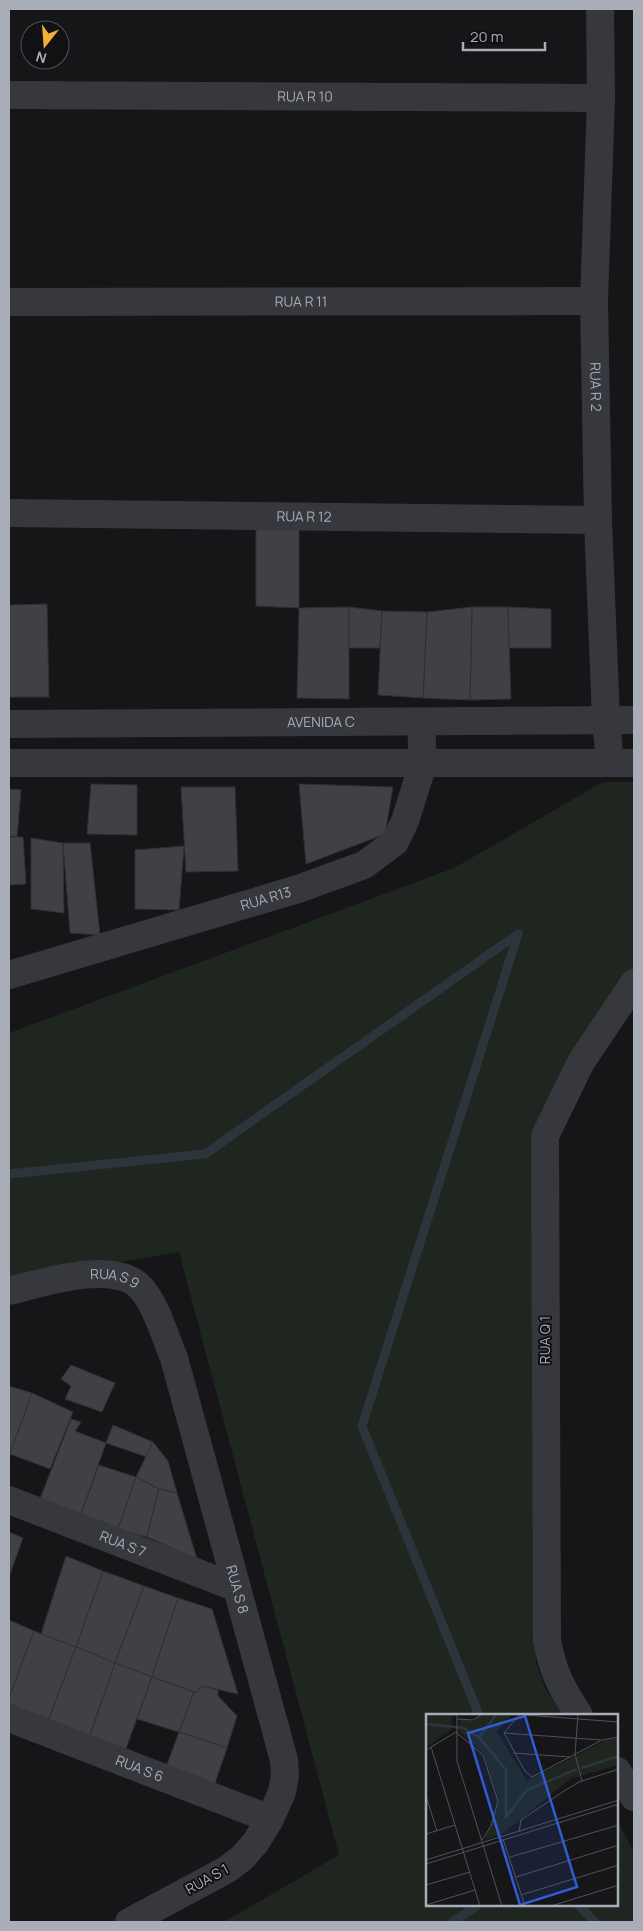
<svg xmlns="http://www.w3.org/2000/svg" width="643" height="1931" font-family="Manrope,sans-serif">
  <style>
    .green { fill: #1e261f }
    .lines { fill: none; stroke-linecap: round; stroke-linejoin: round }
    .stream { stroke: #2c353c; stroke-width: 9 }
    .building { fill: #404145; stroke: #303034 }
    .street { stroke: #37383d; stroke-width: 28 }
    .labels { text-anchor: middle; stroke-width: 4; stroke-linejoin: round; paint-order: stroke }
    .street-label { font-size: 14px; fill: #a8adb8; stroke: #111113 }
    .inset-river { fill: none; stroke: #2c353c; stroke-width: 2.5 }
    .inset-road { fill: none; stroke: #505258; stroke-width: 1 }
    .view { fill: #325cd3; fill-opacity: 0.15; stroke: #325cd3; stroke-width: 2.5 }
    .inset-edge { fill: none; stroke: #a8adb8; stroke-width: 2.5 }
  </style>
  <rect width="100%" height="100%" fill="#161618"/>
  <polygon class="green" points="603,782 634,782 634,967 620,986 534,1191 536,1663 546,1690 564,1715 427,1715 427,1905 617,1905 617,1819 634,1853 634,1922 224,1922 339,1855 179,1252 9,1282 9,1033 454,868"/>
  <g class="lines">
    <g class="stream">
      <polyline points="9,1174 205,1154 518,934"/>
      <polyline points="479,1715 362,1426 518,934"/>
      <polyline points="578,1905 595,1922"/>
      <polyline points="452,1922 478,1905"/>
    </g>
  </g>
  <g class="building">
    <polygon points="299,526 299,608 256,606 256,527"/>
    <polygon points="47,604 49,697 9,697 9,605"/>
    <polygon points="349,607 349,699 297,698 299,608"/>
    <polygon points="349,607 382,611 380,648 349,648"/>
    <polygon points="472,607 508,607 511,699 470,700"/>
    <polygon points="472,607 470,700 423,698 427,612"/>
    <polygon points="508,607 551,609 551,648 509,648"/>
    <polygon points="382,611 427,612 423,698 378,695"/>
    <polygon points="91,784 137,785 137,835 87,834"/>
    <polygon points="299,784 393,787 385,834 306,864"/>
    <polygon points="181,787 235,787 238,871 186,872"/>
    <polygon points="9,789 21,790 17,837 9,836"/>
    <polygon points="9,837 23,837 26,884 9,885"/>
    <polygon points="31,838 63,843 64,913 31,909"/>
    <polygon points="63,843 90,843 100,935 70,933"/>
    <polygon points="184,846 179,910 135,909 135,850"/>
    <polygon points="71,1365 115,1383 102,1412 65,1399 71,1386 61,1379"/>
    <polygon points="9,1386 32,1393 9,1459"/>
    <polygon points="32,1393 73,1412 50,1469 10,1454"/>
    <polygon points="71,1419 81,1422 75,1431 106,1443 81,1514 40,1499"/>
    <polygon points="113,1425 153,1442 147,1457 106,1443"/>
    <polygon points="153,1442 168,1461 177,1493 159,1489 136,1477"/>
    <polygon points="99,1465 136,1477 118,1529 81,1514"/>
    <polygon points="136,1477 159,1489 147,1537 118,1529"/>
    <polygon points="159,1489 177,1493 197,1559 147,1537"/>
    <polygon points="9,1532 23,1538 9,1577"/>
    <polygon points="66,1556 103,1571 76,1647 41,1634"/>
    <polygon points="103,1571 144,1586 115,1663 76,1647"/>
    <polygon points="144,1586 178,1598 152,1677 115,1663"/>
    <polygon points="178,1598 212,1609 238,1694 202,1686 197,1692 194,1692 152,1677"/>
    <polygon points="9,1620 34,1631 9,1698"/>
    <polygon points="34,1631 76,1647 47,1724 9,1708 9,1698"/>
    <polygon points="76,1647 115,1663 88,1741 47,1724"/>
    <polygon points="115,1663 152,1677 124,1754 88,1741"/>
    <polygon points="152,1677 194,1692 179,1732 137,1719"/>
    <polygon points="202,1686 218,1690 218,1696 237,1716 227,1748 179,1732 194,1692 197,1692"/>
    <polygon points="179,1732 227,1748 213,1789 165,1770"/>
  </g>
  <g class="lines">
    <g class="street">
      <path id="s1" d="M600 9 601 98 594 301 598 520 606 720 610 763"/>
      <path id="s2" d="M9 95 601 98"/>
      <path id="s3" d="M9 302 594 301"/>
      <path id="s4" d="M9 513 598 520"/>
      <path id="s5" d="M9 724 634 720"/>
      <polyline points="9,763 634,763"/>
      <path id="s6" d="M9 975 298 889 364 865 395 842 405 821 423 764 421 722"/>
      <path id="s7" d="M9 1291C42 1283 111 1260 139 1286 155 1301 165 1337 174 1358L284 1760 285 1776 282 1792 270 1819 256 1842 242 1858 226 1870 129 1922"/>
      <path id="s8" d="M9 1500 237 1588"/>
      <path d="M579 1715C561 1687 553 1673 547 1640L545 1136 581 1062 634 983"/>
      <path id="s9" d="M9 1718 270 1819"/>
      <polyline points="617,1771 634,1797"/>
    </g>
  </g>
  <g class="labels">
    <g class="street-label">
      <text dy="5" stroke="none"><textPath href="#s2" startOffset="296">RUA R 10</textPath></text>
      <text dy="5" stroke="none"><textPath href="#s3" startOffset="292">RUA R 11</textPath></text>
      <text dy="5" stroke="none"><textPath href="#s1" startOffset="378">RUA R 2</textPath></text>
      <text dy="5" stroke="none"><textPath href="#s4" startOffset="295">RUA R 12</textPath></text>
      <text dy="5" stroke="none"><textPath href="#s5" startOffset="312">AVENIDA C</textPath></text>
      <text dy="5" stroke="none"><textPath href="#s6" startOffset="268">RUA R13</textPath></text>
      <text dy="5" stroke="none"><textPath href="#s7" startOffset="108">RUA S 9</textPath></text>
      <text transform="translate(545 1340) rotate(-90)" y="5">RUA Q 1</text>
      <text dy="5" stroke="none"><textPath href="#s8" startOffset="122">RUA S 7</textPath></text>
      <text dy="5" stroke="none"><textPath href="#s7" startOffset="455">RUA S 8</textPath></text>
      <text dy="5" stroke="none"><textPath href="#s9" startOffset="140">RUA S 6</textPath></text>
      <text transform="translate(207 1879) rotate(-29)" y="5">RUA S 1</text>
    </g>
  </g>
  <g transform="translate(426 1714)">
    <rect width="192" height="192" fill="#161618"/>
    <path d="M0 1H26L25 16 0 33ZM53 1H86L71 18 101 67 180 26 192 24V51L144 65 76 120 59 126 73 87 58 40 33 17 34 4 48 7Z" fill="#1e261f"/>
    <path class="inset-river" d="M0 10 37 14 53 23 80 56V104M54 22 70 1M155 54 193 42M80 103 101 76 151 55"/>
    <path class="inset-road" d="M31 1V47L76 192M99 1 193 8M152 1 149 40 156 67M31 5 47 6 55 1M78 19 99 57 106 63 176 26 193 23M78 19 175 26M78 19 93 1M5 33 54 192M0 36 30 18 57 41 72 87 65 112 56 126M87 39 144 43M0 82 11 117M93 118 95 106 138 77 153 68 193 55M0 120 29 111M77 125 99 192M84 143 193 111M0 146 193 86M0 150 193 90M90 163 193 131M0 171 44 158M95 181 193 151M0 191 49 176M125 192 193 171"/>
    <path class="view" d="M99 2 151 173 94 191 42 19Z"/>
    <rect width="192" height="192" class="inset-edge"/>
  </g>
  <rect width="643" height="1931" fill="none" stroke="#a8adb8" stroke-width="20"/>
  <g transform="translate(45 45) rotate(197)"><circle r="24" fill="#111113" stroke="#4d4f55"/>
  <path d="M0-4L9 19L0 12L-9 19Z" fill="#f2b134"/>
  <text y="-8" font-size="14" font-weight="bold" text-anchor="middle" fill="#a8adb8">N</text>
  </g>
  <path d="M463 42v8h82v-8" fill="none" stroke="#a8adb8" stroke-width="2.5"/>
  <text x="470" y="42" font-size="15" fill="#a8adb8" stroke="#111113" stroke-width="4" paint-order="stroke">20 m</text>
</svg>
